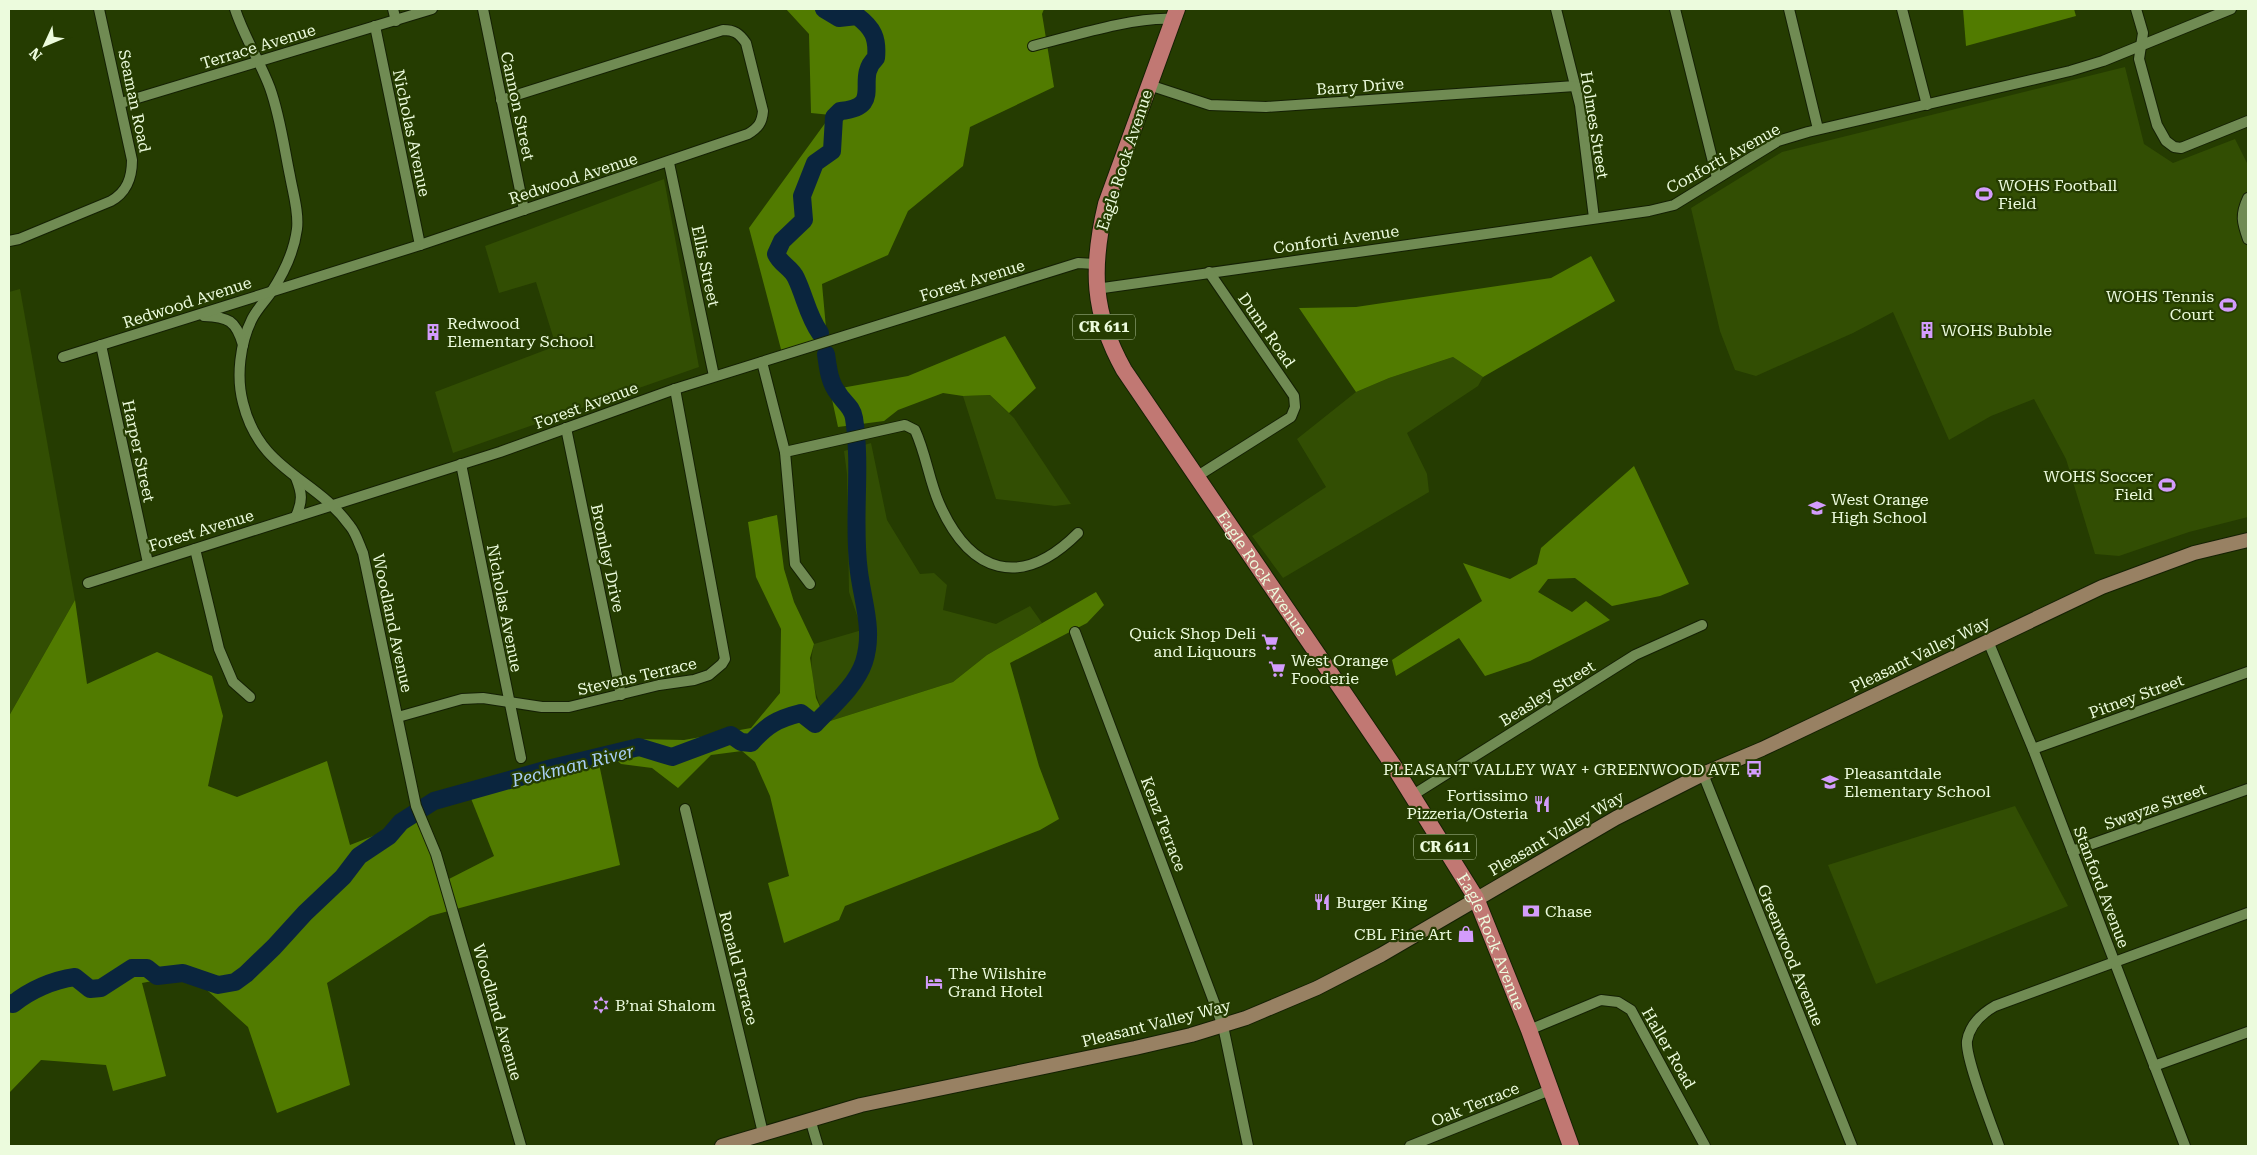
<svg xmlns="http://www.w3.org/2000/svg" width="2257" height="1155" font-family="'Roboto Serif',serif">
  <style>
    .green { fill: #324e03 }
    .forest { fill: #517b00 }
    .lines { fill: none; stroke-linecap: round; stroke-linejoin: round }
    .river { stroke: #0a253e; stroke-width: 18 }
    .minor-casing { stroke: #142004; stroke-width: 12 }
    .secondary-casing { stroke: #142004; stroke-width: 16 }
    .primary-casing { stroke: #142004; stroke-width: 18 }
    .minor { stroke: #708b53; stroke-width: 10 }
    .secondary { stroke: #988163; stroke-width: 14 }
    .primary { stroke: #c17873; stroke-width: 16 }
    .labels { text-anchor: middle; stroke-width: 4.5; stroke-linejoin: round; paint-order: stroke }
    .shield { fill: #253c01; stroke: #b0c29b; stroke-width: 1 }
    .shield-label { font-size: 15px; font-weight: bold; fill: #ecfbdd }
    .street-label { font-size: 16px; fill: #ecfbdd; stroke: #253c01 }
    .poi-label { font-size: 16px; fill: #ecfbdd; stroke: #253c01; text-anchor: start }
    .water-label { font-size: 18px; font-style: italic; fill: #a9cff7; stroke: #253c01 }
  </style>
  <rect width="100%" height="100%" fill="#253c01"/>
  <g class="green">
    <polygon points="2125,67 2144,144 2173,163 2235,139 2248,165 2248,517 2189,532 2119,556 2095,554 2066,459 2034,399 1991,416 1949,440 1893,312 1853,333 1756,376 1735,370 1720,331 1691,208 1782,152"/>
    <polygon points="664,179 699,367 453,453 435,392 556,346 536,282 499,293 485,246"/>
    <polygon points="20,289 75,600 9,716 9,292"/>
    <polygon points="1453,357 1483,377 1478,386 1407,433 1427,474 1429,492 1283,578 1252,536 1326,487 1297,439 1356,392 1389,378"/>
    <polygon points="990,395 1014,418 1071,504 1055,506 996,499 963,396"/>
    <path d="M871 443 887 520 920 574 934 573 947 585 943 610 996 624 1030 606 1042 623 987 655 953 682 827 722C816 698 807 671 814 644L862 630 849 592 847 474 844 451Z"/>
    <polygon points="2015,806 2068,906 1876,984 1828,865"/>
  </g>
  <g class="forest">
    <polygon points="786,9 1044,9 1042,14 1054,87 970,127 963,166 908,211 888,255 822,284 827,339 782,353 749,228 831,115 811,113 809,34"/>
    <polygon points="1963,9 2074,9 2076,16 1966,46"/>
    <polygon points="1591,256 1615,301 1483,377 1453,357 1389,378 1356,392 1299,308 1356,307 1551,278"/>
    <polygon points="1005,336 1036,388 1009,413 990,395 963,396 943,393 898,410 884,421 838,427 830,390 908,376"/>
    <polygon points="1634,466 1689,584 1660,596 1612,606 1575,578 1548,579 1538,592 1572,612 1586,601 1610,620 1530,661 1485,676 1459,638 1396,676 1392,660 1482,601 1463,563 1510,579 1537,564 1541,548"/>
    <polygon points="777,515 784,569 794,602 814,644 810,658 816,698 827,722 953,682 987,655 1096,592 1104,605 1087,623 1010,663 1039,766 1059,819 1040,830 845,906 839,920 784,943 768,883 789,876 770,796 755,762 742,751 711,755 678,788 652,768 621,764 603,748 635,739 684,740 751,728 780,693 781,629 756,577 748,522"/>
    <polygon points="75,600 87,684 157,652 212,676 223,716 208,786 237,797 327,761 350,845 422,817 447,880 494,856 468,791 597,754 620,865 430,916 327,983 350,1085 277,1113 248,1027 189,974 142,983 166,1076 113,1091 106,1065 41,1060 9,1093 9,716"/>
  </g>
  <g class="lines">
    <g class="river">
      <path d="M820 333C808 316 805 297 796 278 791 267 781 265 776 254L782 241 804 220 802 196 815 163 832 151 834 117 840 111C886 107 853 79 876 58 878 38 873 28 857 16L839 18 824 9"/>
      <path d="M9 1003 13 1004C30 990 53 980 75 977L90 989 101 988 132 968H147L157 976 183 973 218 985 235 982 246 974 274 947 305 913 343 877 359 856 389 836 401 822 434 801 552 768 639 747 672 757 731 735 741 742 751 743C767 725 777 719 801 713L815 724C832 706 856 686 864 662 874 631 863 603 859 572 852 521 862 469 854 418 852 406 843 402 838 393 829 382 828 367 826 354"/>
    </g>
    <g class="minor-casing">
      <g id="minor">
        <path d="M235 9C244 37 260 61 270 88 280 116 284 147 290 176 293 193 299 212 297 229 294 252 285 271 272 291 266 300 257 309 252 319 240 343 236 377 243 403 260 472 315 477 350 526 356 533 359 544 363 553L416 806 436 854 521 1146"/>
        <polyline points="393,9 396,21"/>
        <polyline points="483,9 524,210"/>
        <polyline points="1556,9 1580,105 1594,218"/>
        <polyline points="1675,9 1717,178"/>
        <polyline points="1789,9 1818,129"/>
        <polyline points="1902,9 1927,105"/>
        <polyline points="2136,9 2143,33 2139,59 2157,125 2166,141 2174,147 2181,148 2248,121"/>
        <polyline points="375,26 420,245"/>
        <path d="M1033 46C1073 36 1132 17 1172 19"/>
        <polyline points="1149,85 1210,105 1266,107 1575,86"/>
        <polyline points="121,103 432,9"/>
        <polyline points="669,163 714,376"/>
        <path d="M2248 198C2240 215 2242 222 2248 239"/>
        <path d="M9 241 19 239 111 201C127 192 132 178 132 160L99 9"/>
        <polyline points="1096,289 1649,211 1674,205 1778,141 1808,132 2070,71 2103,61 2231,9"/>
        <path d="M204 316C228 317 236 320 243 345"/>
        <polyline points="101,345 148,563"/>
        <path d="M63 357 420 245 748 134C758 128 762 123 763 111L746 43C739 33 734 30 723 30L501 100"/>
        <polyline points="762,362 785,452 795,564 810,584"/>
        <polyline points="566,428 621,695"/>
        <path d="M785 452 905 425 915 430C926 454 929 480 939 503 970 574 1021 590 1078 533"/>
        <polyline points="461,464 521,758"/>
        <polyline points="1196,477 1291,417 1295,407 1294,396 1209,272"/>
        <path d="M296 478C302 493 303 501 296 516"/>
        <polyline points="195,549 219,649 233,682 250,697"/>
        <polyline points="88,583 500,452 675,389 1078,263 1095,264"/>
        <polyline points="1075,632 1223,1026 1248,1146"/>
        <polyline points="1988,641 2033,749 2185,1146"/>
        <polyline points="398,717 462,699 483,698 542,707 569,707 659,685 694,680 709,675 722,664 725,659 675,389"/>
        <polyline points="2033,749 2248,672"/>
        <polyline points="1703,774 1852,1146"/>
        <polyline points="1413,795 1635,655 1702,625"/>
        <polyline points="685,809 763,1133"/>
        <polyline points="2072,851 2248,789"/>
        <polyline points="1529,1030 1601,1000 1618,1002 1631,1010 1705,1146"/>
        <polyline points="2154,1066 2248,1032"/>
        <polyline points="810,1119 818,1146"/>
        <polyline points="1410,1146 1550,1090"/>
        <path d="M1999 1146C1992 1126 1965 1058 1967 1041 1970 1024 1981 1014 1995 1006L2248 913"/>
      </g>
    </g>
    <g class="secondary-casing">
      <polyline id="secondary" points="722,1146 861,1105 1135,1048 1191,1035 1246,1018 1317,988 1381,955 1616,818 1703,774 1762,749 2102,587 2194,553 2248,540"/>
    </g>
    <g class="primary-casing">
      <g id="primary">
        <path id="s1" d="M1177 9 1106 204C1091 267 1092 313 1124 370L1393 765 1476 898 1529 1030 1571 1146"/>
      </g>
    </g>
    <use href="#minor" class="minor"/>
    <use href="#secondary" class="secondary"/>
    <use href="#primary" class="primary"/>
  </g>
  <defs>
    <g id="stadium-bare" transform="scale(1.35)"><path d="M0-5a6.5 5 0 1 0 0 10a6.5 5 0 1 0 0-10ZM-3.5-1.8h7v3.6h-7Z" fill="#d39cfc" stroke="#253c01" stroke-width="2.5" paint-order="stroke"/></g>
    <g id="building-bare" transform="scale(1.35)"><path d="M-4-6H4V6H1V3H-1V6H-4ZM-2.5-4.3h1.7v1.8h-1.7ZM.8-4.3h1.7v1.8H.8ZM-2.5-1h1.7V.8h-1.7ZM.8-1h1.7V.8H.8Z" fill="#d39cfc" stroke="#253c01" stroke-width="2.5" paint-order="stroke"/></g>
    <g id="school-bare" transform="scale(1.35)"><path d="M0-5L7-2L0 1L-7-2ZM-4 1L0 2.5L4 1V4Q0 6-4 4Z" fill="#d39cfc" stroke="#253c01" stroke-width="2.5" paint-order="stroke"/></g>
    <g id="supermarket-bare" transform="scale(1.35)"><path d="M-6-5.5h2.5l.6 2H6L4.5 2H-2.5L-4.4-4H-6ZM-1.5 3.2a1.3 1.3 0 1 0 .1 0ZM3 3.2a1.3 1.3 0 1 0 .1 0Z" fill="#d39cfc" stroke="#253c01" stroke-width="2.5" paint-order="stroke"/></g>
    <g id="bus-bare" transform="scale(1.35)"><path d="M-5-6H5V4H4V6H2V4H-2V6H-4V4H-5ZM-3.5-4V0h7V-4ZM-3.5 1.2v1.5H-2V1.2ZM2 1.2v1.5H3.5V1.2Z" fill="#d39cfc" stroke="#253c01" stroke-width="2.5" paint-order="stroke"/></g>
    <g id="restaurant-bare" transform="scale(1.35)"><path d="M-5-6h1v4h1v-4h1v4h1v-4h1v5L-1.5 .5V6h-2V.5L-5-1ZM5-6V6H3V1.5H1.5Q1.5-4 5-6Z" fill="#d39cfc" stroke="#253c01" stroke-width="2.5" paint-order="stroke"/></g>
    <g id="bank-bare" transform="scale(1.35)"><path d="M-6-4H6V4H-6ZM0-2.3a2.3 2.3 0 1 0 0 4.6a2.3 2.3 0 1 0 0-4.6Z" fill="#d39cfc" stroke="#253c01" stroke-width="2.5" paint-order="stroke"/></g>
    <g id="shop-bare" transform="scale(1.35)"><path d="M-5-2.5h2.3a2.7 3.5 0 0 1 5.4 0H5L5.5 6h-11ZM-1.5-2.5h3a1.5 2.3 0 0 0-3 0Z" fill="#d39cfc" stroke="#253c01" stroke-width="2.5" paint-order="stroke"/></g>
    <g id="hotel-bare" transform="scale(1.35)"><path d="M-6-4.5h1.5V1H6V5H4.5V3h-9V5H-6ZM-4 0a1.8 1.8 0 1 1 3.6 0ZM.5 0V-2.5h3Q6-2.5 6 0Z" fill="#d39cfc" stroke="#253c01" stroke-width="2.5" paint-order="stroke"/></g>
    <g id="synagogue-bare" transform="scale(1.35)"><path d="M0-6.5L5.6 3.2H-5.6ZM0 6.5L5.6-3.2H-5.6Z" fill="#d39cfc" stroke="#253c01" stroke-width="2.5" paint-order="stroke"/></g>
  </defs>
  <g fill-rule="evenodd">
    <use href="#stadium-bare" x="1984" y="194"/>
    <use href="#stadium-bare" x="2228" y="305"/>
    <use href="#building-bare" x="1927" y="330"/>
    <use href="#building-bare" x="433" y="332"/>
    <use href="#stadium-bare" x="2167" y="485"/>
    <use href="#school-bare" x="1817" y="508"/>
    <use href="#supermarket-bare" x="1270" y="642"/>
    <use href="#supermarket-bare" x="1277" y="669"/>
    <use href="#bus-bare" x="1754" y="769"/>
    <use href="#school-bare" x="1830" y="782"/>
    <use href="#restaurant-bare" x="1542" y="804"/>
    <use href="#restaurant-bare" x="1322" y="902"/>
    <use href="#bank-bare" x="1531" y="911"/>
    <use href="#shop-bare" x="1466" y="934"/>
    <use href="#hotel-bare" x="934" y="982"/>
    <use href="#synagogue-bare" x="601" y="1005"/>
  </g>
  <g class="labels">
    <g class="shield">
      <rect x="1073" y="314.5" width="62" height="25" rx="4"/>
      <rect x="1414" y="834.5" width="62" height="25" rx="4"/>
    </g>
    <g class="shield-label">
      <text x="1104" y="332">CR 611</text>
      <text x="1445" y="852">CR 611</text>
    </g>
    <g class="street-label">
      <text transform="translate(258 46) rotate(-17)" y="6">Terrace Avenue</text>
      <text transform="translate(1360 86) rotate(-4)" y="6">Barry Drive</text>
      <text transform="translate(135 101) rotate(78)" y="6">Seaman Road</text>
      <text transform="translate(518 106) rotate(78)" y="6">Cannon Street</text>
      <text transform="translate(1595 125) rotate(81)" y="6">Holmes Street</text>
      <text transform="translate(412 133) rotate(78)" y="6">Nicholas Avenue</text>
      <text transform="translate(1723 158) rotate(-29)" y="6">Conforti Avenue</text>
      <text transform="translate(1124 160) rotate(-72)" y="6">Eagle Rock Avenue</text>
      <text transform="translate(573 178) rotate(-18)" y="6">Redwood Avenue</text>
      <text transform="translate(1336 239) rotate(-8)" y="6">Conforti Avenue</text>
      <text transform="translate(706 266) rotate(78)" y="6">Ellis Street</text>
      <text transform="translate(972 280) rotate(-17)" y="6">Forest Avenue</text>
      <text transform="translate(187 302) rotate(-18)" y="6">Redwood Avenue</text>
      <text transform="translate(1267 330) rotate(55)" y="6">Dunn Road</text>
      <text transform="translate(586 405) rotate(-20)" y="6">Forest Avenue</text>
      <text transform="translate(139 451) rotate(78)" y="6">Harper Street</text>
      <text transform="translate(201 530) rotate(-17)" y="6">Forest Avenue</text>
      <text transform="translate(608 558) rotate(78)" y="6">Bromley Drive</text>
      <text dy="6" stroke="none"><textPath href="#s1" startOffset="625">Eagle Rock Avenue</textPath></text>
      <text transform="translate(505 608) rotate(79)" y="6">Nicholas Avenue</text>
      <text transform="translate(393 623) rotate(78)" y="6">Woodland Avenue</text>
      <text transform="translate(1920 654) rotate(-26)" y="6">Pleasant Valley Way</text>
      <text transform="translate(637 676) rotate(-13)" y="6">Stevens Terrace</text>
      <text transform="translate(1547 693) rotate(-32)" y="6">Beasley Street</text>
      <text transform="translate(2136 696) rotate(-20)" y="6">Pitney Street</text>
      <text transform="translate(2155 806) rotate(-20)" y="6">Swayze Street</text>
      <text transform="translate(1164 824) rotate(69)" y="6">Kenz Terrace</text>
      <text transform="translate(1556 833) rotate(-30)" y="6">Pleasant Valley Way</text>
      <text transform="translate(2102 887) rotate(69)" y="6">Stanford Avenue</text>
      <text dy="6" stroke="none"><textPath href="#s1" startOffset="1060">Eagle Rock Avenue</textPath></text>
      <text transform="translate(1791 955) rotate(68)" y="6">Greenwood Avenue</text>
      <text transform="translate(739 968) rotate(76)" y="6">Ronald Terrace</text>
      <text transform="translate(498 1012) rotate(74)" y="6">Woodland Avenue</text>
      <text transform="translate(1156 1023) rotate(-14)" y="6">Pleasant Valley Way</text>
      <text transform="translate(1669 1048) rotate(60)" y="6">Haller Road</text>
      <text transform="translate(1475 1104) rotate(-22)" y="6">Oak Terrace</text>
    </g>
    <g class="poi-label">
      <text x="1998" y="191">WOHS Football<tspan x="1998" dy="18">Field</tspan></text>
      <text x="2214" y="302" text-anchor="end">WOHS Tennis<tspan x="2214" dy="18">Court</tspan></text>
      <text x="447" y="329">Redwood<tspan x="447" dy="18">Elementary School</tspan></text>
      <text x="1941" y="336">WOHS Bubble</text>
      <text x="2153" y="482" text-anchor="end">WOHS Soccer<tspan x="2153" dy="18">Field</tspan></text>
      <text x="1831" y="505">West Orange<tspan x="1831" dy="18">High School</tspan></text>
      <text x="1256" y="639" text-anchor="end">Quick Shop Deli<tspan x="1256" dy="18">and Liquours</tspan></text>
      <text x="1291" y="666">West Orange<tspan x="1291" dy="18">Fooderie</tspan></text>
      <text x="1740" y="775" text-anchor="end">PLEASANT VALLEY WAY + GREENWOOD AVE</text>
      <text x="1844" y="779">Pleasantdale<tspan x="1844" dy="18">Elementary School</tspan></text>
      <text x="1528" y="801" text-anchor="end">Fortissimo<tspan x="1528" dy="18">Pizzeria/Osteria</tspan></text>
      <text x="1336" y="908">Burger King</text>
      <text x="1545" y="917">Chase</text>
      <text x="1452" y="940" text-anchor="end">CBL Fine Art</text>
      <text x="948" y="979">The Wilshire<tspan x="948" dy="18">Grand Hotel</tspan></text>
      <text x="615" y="1011">B’nai Shalom</text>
    </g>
    <g class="water-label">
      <text transform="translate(573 766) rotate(-14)" y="6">Peckman River</text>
    </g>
  </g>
  <rect width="2257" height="1155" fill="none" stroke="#ecfbdd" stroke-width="20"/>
  <g transform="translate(45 45) rotate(226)" stroke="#253c01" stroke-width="4" paint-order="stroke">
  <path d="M0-4L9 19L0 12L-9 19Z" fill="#ecfbdd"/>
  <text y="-8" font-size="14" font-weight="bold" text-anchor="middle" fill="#ecfbdd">N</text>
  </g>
</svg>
